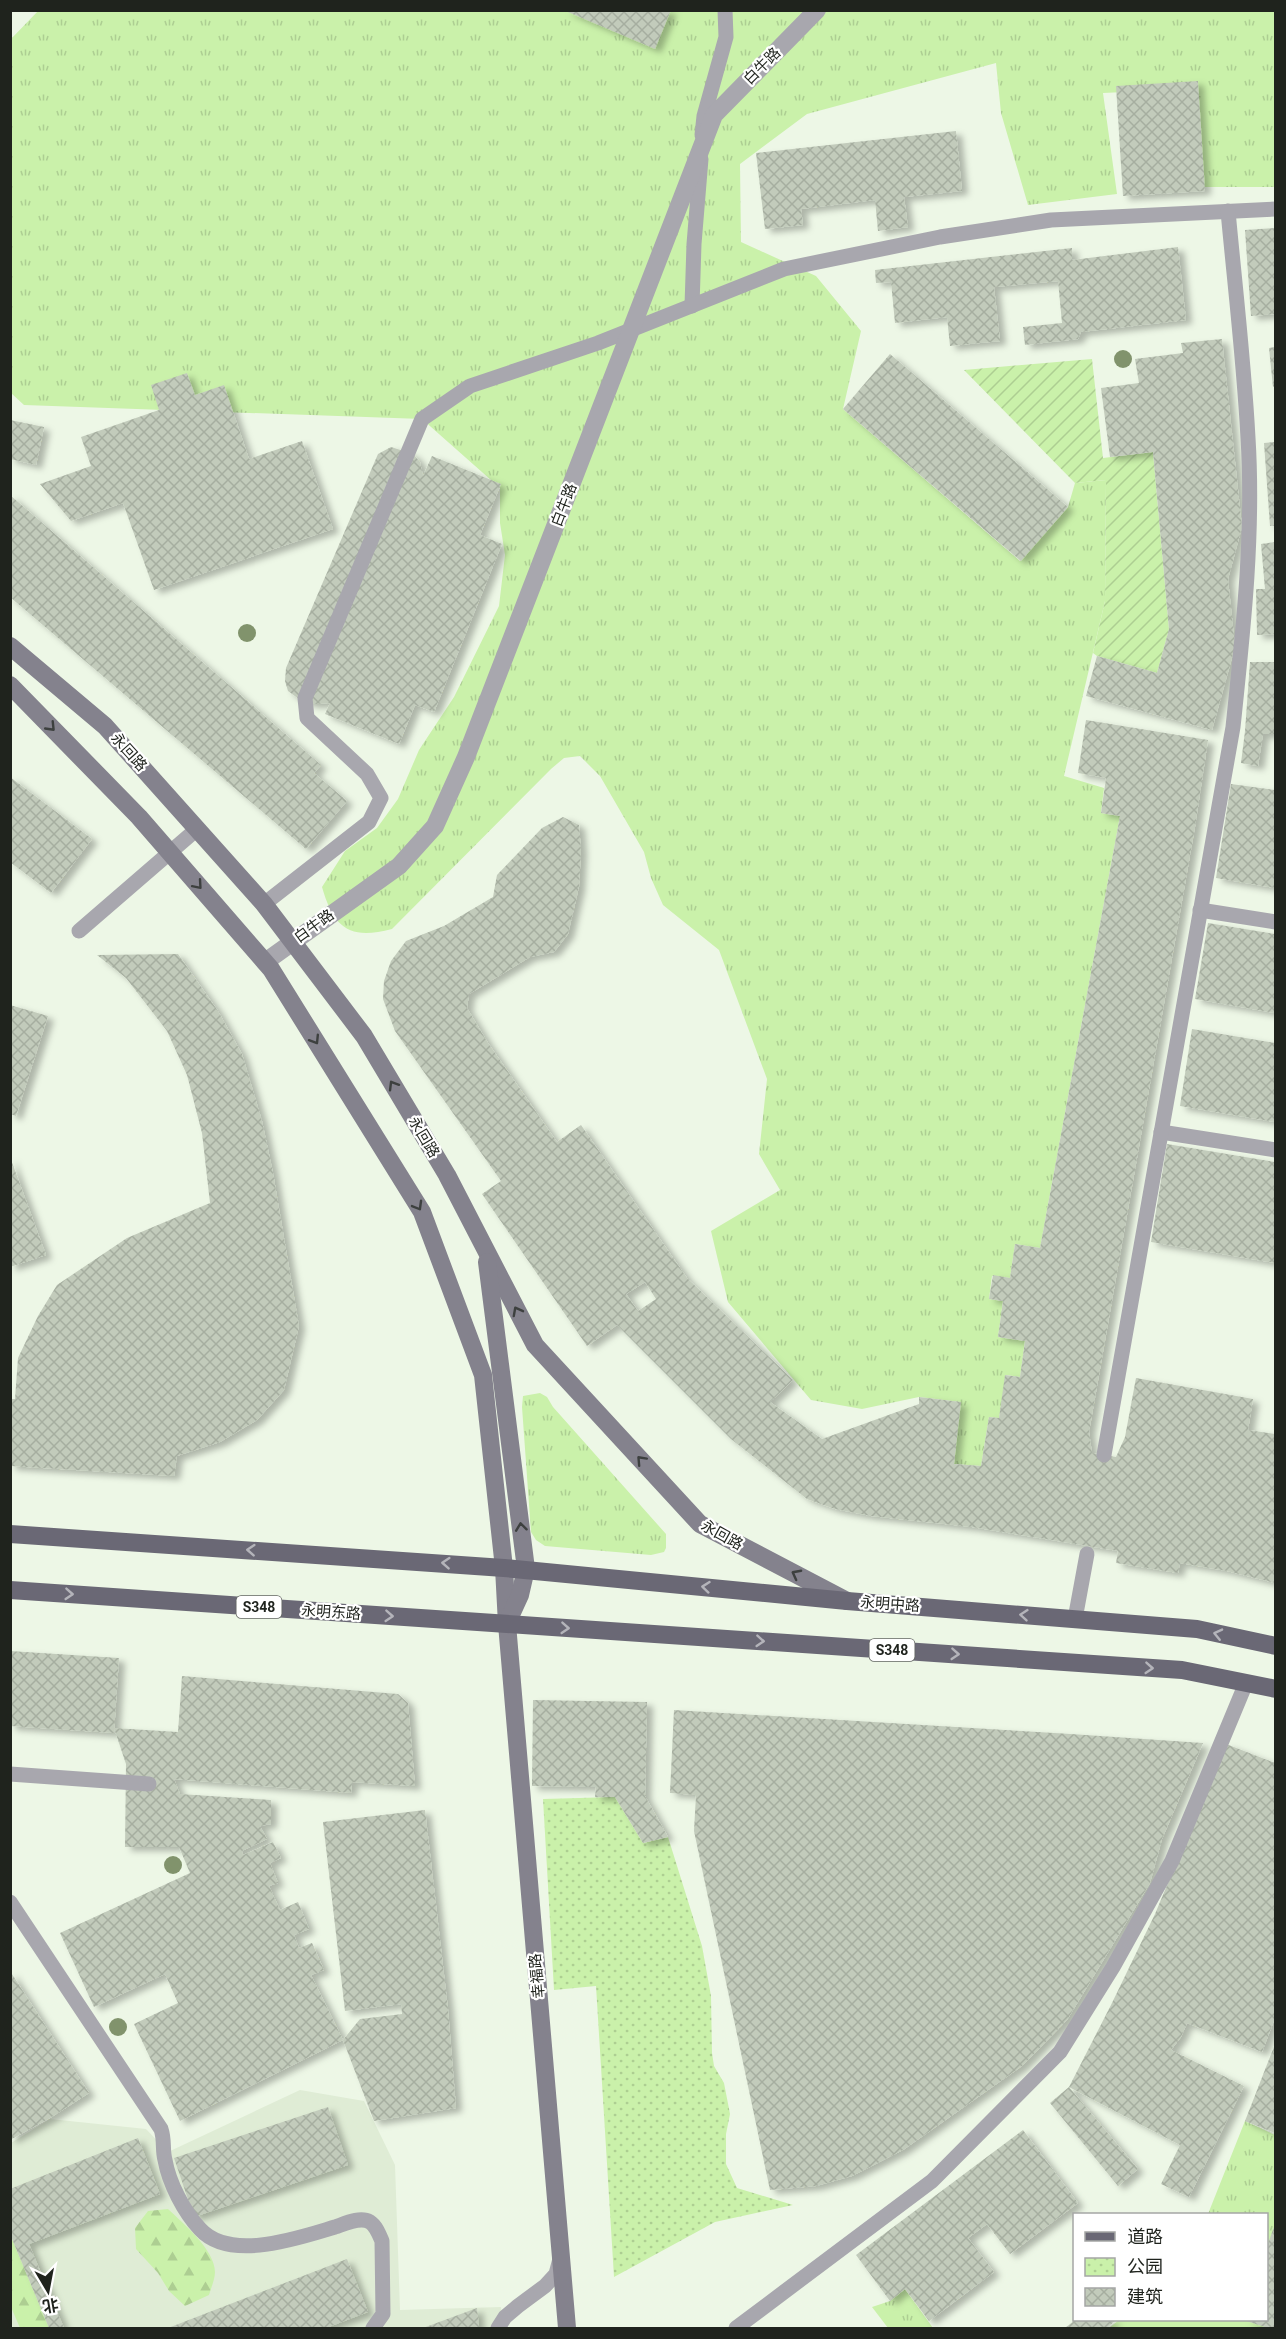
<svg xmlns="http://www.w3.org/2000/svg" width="1286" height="2339" font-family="Roboto,'Noto Sans SC',sans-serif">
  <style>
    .built { fill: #dfecd5 }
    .grass { fill: url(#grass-tufts) }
    .forest { fill: url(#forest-firs) }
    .park { fill: url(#park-dots) }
    .garden { fill: url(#garden-furrows) }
    .building { fill: url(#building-cross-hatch); fill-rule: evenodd; filter: url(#shadow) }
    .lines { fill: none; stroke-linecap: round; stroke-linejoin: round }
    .lane { stroke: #a8a7ae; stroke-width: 15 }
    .street { stroke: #a8a7ae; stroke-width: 18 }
    .secondary { stroke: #84828d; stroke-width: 18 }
    .primary { stroke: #6a6875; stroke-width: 18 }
    .tree { fill: #81936c }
    .oneway { stroke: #3d403f }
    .oneway2 { stroke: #b4b4ba }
    .labels { text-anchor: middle; stroke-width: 4.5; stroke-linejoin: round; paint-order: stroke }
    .shield { fill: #fff; stroke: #626561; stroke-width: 1.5 }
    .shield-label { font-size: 14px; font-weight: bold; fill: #1f231d }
    .street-label { font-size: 15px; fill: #1f231d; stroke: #fff }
  </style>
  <defs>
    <pattern id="grass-tufts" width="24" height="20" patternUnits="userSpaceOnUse" patternTransform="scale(1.5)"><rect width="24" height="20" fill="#caf1aa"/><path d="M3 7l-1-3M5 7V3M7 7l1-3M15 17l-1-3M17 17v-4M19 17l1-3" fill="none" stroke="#adce92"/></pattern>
    <pattern id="forest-firs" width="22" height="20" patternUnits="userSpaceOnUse" patternTransform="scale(1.5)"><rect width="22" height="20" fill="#caf1aa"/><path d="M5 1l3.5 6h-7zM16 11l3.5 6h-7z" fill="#adce92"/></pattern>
    <pattern id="park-dots" width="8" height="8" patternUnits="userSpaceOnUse" patternTransform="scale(1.5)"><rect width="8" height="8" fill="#caf1aa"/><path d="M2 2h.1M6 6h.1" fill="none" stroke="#adce92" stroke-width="1.8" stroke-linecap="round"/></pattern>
    <pattern id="garden-furrows" width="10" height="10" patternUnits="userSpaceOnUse" patternTransform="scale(1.5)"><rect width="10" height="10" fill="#caf1aa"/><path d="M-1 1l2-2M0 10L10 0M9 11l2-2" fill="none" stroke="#adce92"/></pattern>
    <pattern id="building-cross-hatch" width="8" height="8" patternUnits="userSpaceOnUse" patternTransform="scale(1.5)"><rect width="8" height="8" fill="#c2cbbb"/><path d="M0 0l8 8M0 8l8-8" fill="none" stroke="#a6aea0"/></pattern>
    <filter id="shadow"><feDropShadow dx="6" dy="4" stdDeviation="3" flood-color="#0004"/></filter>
  </defs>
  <rect width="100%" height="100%" fill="#edf7e6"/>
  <polygon class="built" points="300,2090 364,2101 395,2165 400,2310 501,2307 503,2328 11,2328 11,2143 50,2119 146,2129 168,2152"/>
  <g class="grass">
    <path d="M39 10 1275 11V187H1202L1190 89 1103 93 1117 194 1028 205 1001 113 996 63 807 114 740 164 741 242 816 276 861 331 843 409 1020 561 1068 507 1075 483 1106 480 1105 601 1064 776 1104 788 1101 813 1120 816 1040 1248 1015 1244 1010 1278 992 1276 989 1299 1003 1301 998 1337 1025 1341 1020 1377 1006 1375 999 1418 989 1417 981 1466 954 1464 960 1402 919 1397 862 1409 811 1400 728 1302 711 1231 780 1190 759 1154 767 1079 719 950 663 905 651 878 644 852 600 776 580 756 564 758 551 769 392 929C350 940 334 929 322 887L345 851 377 828 398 799 419 750 454 697 499 606 505 555 500 523V488L422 419 24 405 11 393 10 40Z"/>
    <polygon points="540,1393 547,1397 553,1407 666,1534 666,1548 664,1552 651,1555 545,1546 536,1540 531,1532 522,1407 523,1396"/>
    <polygon points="1245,2121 1275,2135 1275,2328 1109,2328 1119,2320 1266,2320 1266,2214 1208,2214"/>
    <polygon points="905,2289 933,2328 888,2328 872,2307 890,2301"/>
  </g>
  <g class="forest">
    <path d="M168 2209C183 2223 215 2250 215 2272 215 2279 211 2288 209 2295L185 2306 169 2291 158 2273 136 2249 135 2228 148 2211Z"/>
    <polygon points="10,2234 49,2328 20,2328 11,2307"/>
  </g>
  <polygon class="park" points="615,1797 643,1843 668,1837 702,1946 711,1996 712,2053 714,2066 724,2083 730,2114 726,2134 726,2164 737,2188 793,2205 715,2222 614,2277 596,1986 554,1990 543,1799"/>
  <polygon class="garden" points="1092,359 1103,458 1153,452 1169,629 1157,673 1097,656 1093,653 1105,601 1106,480 1075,483 964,370"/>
  <g class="building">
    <polygon points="563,10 671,10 655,49"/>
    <polygon points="1198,81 1205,191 1123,196 1116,86"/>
    <polygon points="956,131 962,191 904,197 908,227 878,231 875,200 801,209 803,225 765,229 756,153"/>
    <polygon points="1275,228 1275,314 1251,316 1245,230"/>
    <polygon points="1178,247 1186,320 1081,332 1078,339 1025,345 1023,327 1062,323 1058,281 994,287 1000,341 950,346 947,317 895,323 891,282 876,283 875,270 1072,248 1072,260"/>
    <polygon points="1222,339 1242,527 1228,579 1235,647 1212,730 1086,696 1097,656 1157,673 1169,629 1153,452 1110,457 1101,388 1139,383 1135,359 1183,353 1181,343"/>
    <polygon points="1275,347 1275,386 1273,387 1269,348"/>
    <polygon points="890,354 1068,507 1021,561 843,409"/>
    <polygon points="187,373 195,395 224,385 249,459 302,441 333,529 154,590 123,503 71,521 40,484 91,466 81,437 159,410 151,385"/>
    <polygon points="10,420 44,427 36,465 10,459"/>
    <polygon points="1275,442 1275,526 1270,526 1264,443"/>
    <polygon points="391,447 413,454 420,462 423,476 432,456 501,484 480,535 502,544 434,712 415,705 399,744 325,714 330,703 314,704 299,699 288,691 285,681 286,668 378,454"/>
    <polygon points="10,495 321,765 314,773 347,801 306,849 10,597"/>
    <polygon points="1275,542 1275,634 1257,635 1256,589 1265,589 1261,544"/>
    <polygon points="1250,662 1275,662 1275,734 1263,734 1258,766 1241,763 1245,731"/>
    <path d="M1086 720 1208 740 1195 827 1089 1432 1092 1453 1116 1457 1125 1437 1136 1378 1253 1399 1248 1430 1275 1434V1583L1227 1571 1180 1563 1178 1573 1116 1563 1118 1551 972 1527 871 1516 835 1509 807 1499 731 1439 617 1325 587 1346 482 1194 501 1181 395 1031 383 999 384 981 391 961 406 941 444 926 493 897 497 875 542 828 563 817 579 825 581 851 579 887 568 934 554 952 530 957 469 994 467 1008 488 1043 557 1142 581 1125 687 1278 793 1380 770 1402 822 1439 919 1404V1397L961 1402 954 1464 981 1466 989 1417 999 1418 1005 1375 1020 1377 1025 1341 998 1337 1003 1301 989 1299 993 1275 1010 1278 1015 1244 1040 1248 1120 816 1101 813 1106 778 1078 773ZM645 1282 656 1299 638 1311 626 1294Z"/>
    <polygon points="10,777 92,839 51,893 10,862"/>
    <polygon points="1231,784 1275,790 1275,888 1216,878"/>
    <polygon points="1208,923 1275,934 1275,1013 1195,999"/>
    <polygon points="178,954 218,1011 242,1054 262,1121 273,1173 299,1326 284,1390 257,1420 220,1442 177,1456 174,1476 10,1466 10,1399 15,1399 18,1358 38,1316 57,1285 127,1238 210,1203 202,1133 187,1075 167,1031 126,978 97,955"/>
    <polygon points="10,1005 48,1016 16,1116 10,1114"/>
    <polygon points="1192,1029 1275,1043 1275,1122 1180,1106"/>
    <polygon points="1167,1144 1275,1162 1275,1263 1151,1242"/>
    <polygon points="10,1157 46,1255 10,1267"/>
    <polygon points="10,1651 119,1658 114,1733 10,1726"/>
    <polygon points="182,1676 398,1694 408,1703 415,1786 352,1782 351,1793 174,1779 180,1794 271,1800 271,1824 260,1826 267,1839 242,1851 243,1855 273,1842 281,1858 270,1863 278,1883 269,1886 280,1910 298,1902 309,1929 294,1935 299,1948 312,1943 324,1970 311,1975 343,2040 180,2121 134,2024 178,2003 165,1974 94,2007 60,1933 190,1873 179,1847 125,1847 126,1764 114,1728 178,1732"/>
    <polygon points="533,1700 647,1702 645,1796 668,1837 643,1843 615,1797 595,1797 596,1787 532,1786"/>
    <polygon points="674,1710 1071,1734 1203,1743 1162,1839 1150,1883 1067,2020 1022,2066 903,2150 852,2176 816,2186 770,2190 694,1831 696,1795 670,1793"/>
    <polygon points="1226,1744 1275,1763 1275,2018 1262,2052 1187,2023 1181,2037 1171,2050 1244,2086 1189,2197 1161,2184 1180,2145 1069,2087 1138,2169 1118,2186 1050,2103 1069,2087 1111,2005 1155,1914"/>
    <polygon points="425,1810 448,2009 456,2108 374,2121 343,2040 360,2019 402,2014 401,2004 345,2011 323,1822"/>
    <polygon points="10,1971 89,2093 50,2118 10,2140"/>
    <polygon points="1275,2044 1275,2133 1245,2121"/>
    <polygon points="328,2107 348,2165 194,2217 174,2158"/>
    <polygon points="1023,2130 1078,2203 1010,2254 987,2224 968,2238 994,2272 929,2321 905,2289 890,2301 856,2255"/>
    <polygon points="138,2138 160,2194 29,2244 64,2328 49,2328 10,2234 10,2189"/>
    <polygon points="1275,2224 1275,2328 1268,2328 1243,2320 1266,2320 1266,2249"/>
    <polygon points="347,2259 368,2312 326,2328 168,2328"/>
    <polygon points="477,2308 479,2328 423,2328"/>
    <polygon points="1075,2320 1116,2320 1107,2328 1065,2328"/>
  </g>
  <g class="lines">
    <g class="lane">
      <polyline points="702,135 704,116 726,37 725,10"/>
      <polyline points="692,306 694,244 701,159"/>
      <polyline points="264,904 369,822 381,798 367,774 307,718 305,698 422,419 470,386 598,343 784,269 940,237 1051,220 1276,209"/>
      <polyline points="1200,910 1276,922"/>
      <polyline points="79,931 197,829"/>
      <polyline points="1161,1132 1276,1150"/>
      <path d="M1104 1455 1233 727C1243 632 1254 534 1248 438 1244 362 1235 287 1228 211"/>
      <polyline points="1075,1619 1087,1554"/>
      <polyline points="10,1774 149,1784"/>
      <path d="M10 1902 161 2129C165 2141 162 2149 165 2160 169 2183 184 2212 200 2229 230 2262 298 2238 335 2227 344 2224 360 2216 370 2222 376 2226 379 2234 382 2241L383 2314 373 2328"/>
      <polyline points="498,2328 505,2317 518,2306 545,2286 556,2274 560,2259"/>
      <polyline points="736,2328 932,2181 1060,2052 1113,1967 1172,1861 1246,1683"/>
    </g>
    <polyline class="street" points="265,962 399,866 435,826 466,757 714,115 817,10"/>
    <g class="secondary">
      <polyline points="10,646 105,726 264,904 364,1036 447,1175 535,1345 700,1524 847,1601"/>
      <polyline points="10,685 139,817 271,969 422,1212 483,1375 504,1568 507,1624 567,2328"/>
      <polyline points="487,1262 526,1569 520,1595 509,1619"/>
    </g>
    <g class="primary">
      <polyline points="10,1534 504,1568 847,1601 1197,1629 1276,1646"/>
      <polyline points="10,1590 1182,1670 1276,1689"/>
    </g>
  </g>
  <g class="tree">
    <circle cx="1123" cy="359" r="9"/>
    <circle cx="247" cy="633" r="9"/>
    <circle cx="173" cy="1865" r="9"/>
    <circle cx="118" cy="2027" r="9"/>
  </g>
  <defs><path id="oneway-chevron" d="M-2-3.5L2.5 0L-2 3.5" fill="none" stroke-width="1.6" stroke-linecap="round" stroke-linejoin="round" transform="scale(1.5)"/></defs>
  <g class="oneway">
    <use href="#oneway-chevron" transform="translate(51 727) rotate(46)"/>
    <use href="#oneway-chevron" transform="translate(198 885) rotate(49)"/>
    <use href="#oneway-chevron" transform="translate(315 1040) rotate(58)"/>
    <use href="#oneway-chevron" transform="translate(393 1085) rotate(-121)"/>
    <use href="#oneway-chevron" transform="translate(418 1206) rotate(60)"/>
    <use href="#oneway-chevron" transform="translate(517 1311) rotate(-118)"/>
    <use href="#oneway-chevron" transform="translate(641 1460) rotate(-133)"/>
    <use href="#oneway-chevron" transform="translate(521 1527) rotate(-97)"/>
    <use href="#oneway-chevron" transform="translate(796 1574) rotate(-152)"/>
  </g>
  <g class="oneway2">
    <use href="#oneway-chevron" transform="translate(251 1550) rotate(-176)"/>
    <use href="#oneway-chevron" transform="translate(446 1563) rotate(-176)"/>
    <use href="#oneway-chevron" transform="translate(706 1587) rotate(-174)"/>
    <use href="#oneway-chevron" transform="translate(69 1594) rotate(4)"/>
    <use href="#oneway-chevron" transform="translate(1024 1615) rotate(-175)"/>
    <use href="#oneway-chevron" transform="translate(389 1616) rotate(4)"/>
    <use href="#oneway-chevron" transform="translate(565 1628) rotate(4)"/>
    <use href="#oneway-chevron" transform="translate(1218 1634) rotate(-167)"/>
    <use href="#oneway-chevron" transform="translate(760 1641) rotate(4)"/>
    <use href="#oneway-chevron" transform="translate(955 1654) rotate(4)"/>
    <use href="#oneway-chevron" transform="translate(1149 1668) rotate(4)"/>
  </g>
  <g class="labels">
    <g class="shield">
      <rect x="236.5" y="1596" width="45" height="22" rx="4.5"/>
      <rect x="869.5" y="1639" width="45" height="22" rx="4.5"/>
    </g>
    <g class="shield-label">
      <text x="259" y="1612">S348</text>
      <text x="892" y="1655">S348</text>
    </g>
    <g class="street-label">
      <text transform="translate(762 66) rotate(-45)" y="5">白牛路</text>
      <text transform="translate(564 505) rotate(-69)" y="5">白牛路</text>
      <text transform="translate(129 752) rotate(48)" y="5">永回路</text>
      <text transform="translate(314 926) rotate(-36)" y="5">白牛路</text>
      <text transform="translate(424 1137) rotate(59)" y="5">永回路</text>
      <text transform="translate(722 1535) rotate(29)" y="5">永回路</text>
      <text transform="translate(890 1604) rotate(4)" y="5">永明中路</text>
      <text transform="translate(331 1612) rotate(4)" y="5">永明东路</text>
      <text transform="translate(537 1976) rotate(-95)" y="5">幸福路</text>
    </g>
  </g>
  <rect width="1286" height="2339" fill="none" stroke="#1f231d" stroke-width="24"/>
  <rect x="1073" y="2213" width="195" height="108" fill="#ffffff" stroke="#a5a7a5" stroke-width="1.5"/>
  <rect x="1085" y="2232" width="30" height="9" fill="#6a6875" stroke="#a5a7a5" stroke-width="1.5"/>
  <text x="1127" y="2243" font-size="18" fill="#1f231d">道路</text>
  <rect x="1085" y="2258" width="30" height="18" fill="url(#park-dots)" stroke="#a5a7a5" stroke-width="1.5"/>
  <text x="1127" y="2273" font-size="18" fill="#1f231d">公园</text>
  <rect x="1085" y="2288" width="30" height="18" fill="url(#building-cross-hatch)" stroke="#a5a7a5" stroke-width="1.5"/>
  <text x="1127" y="2303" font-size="18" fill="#1f231d">建筑</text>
  <g transform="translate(48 2291) rotate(170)" stroke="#ffffff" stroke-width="4.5" paint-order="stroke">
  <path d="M0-4.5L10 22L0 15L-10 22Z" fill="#1f231d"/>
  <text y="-9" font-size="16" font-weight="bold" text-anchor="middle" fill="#1f231d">北</text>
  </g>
</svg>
